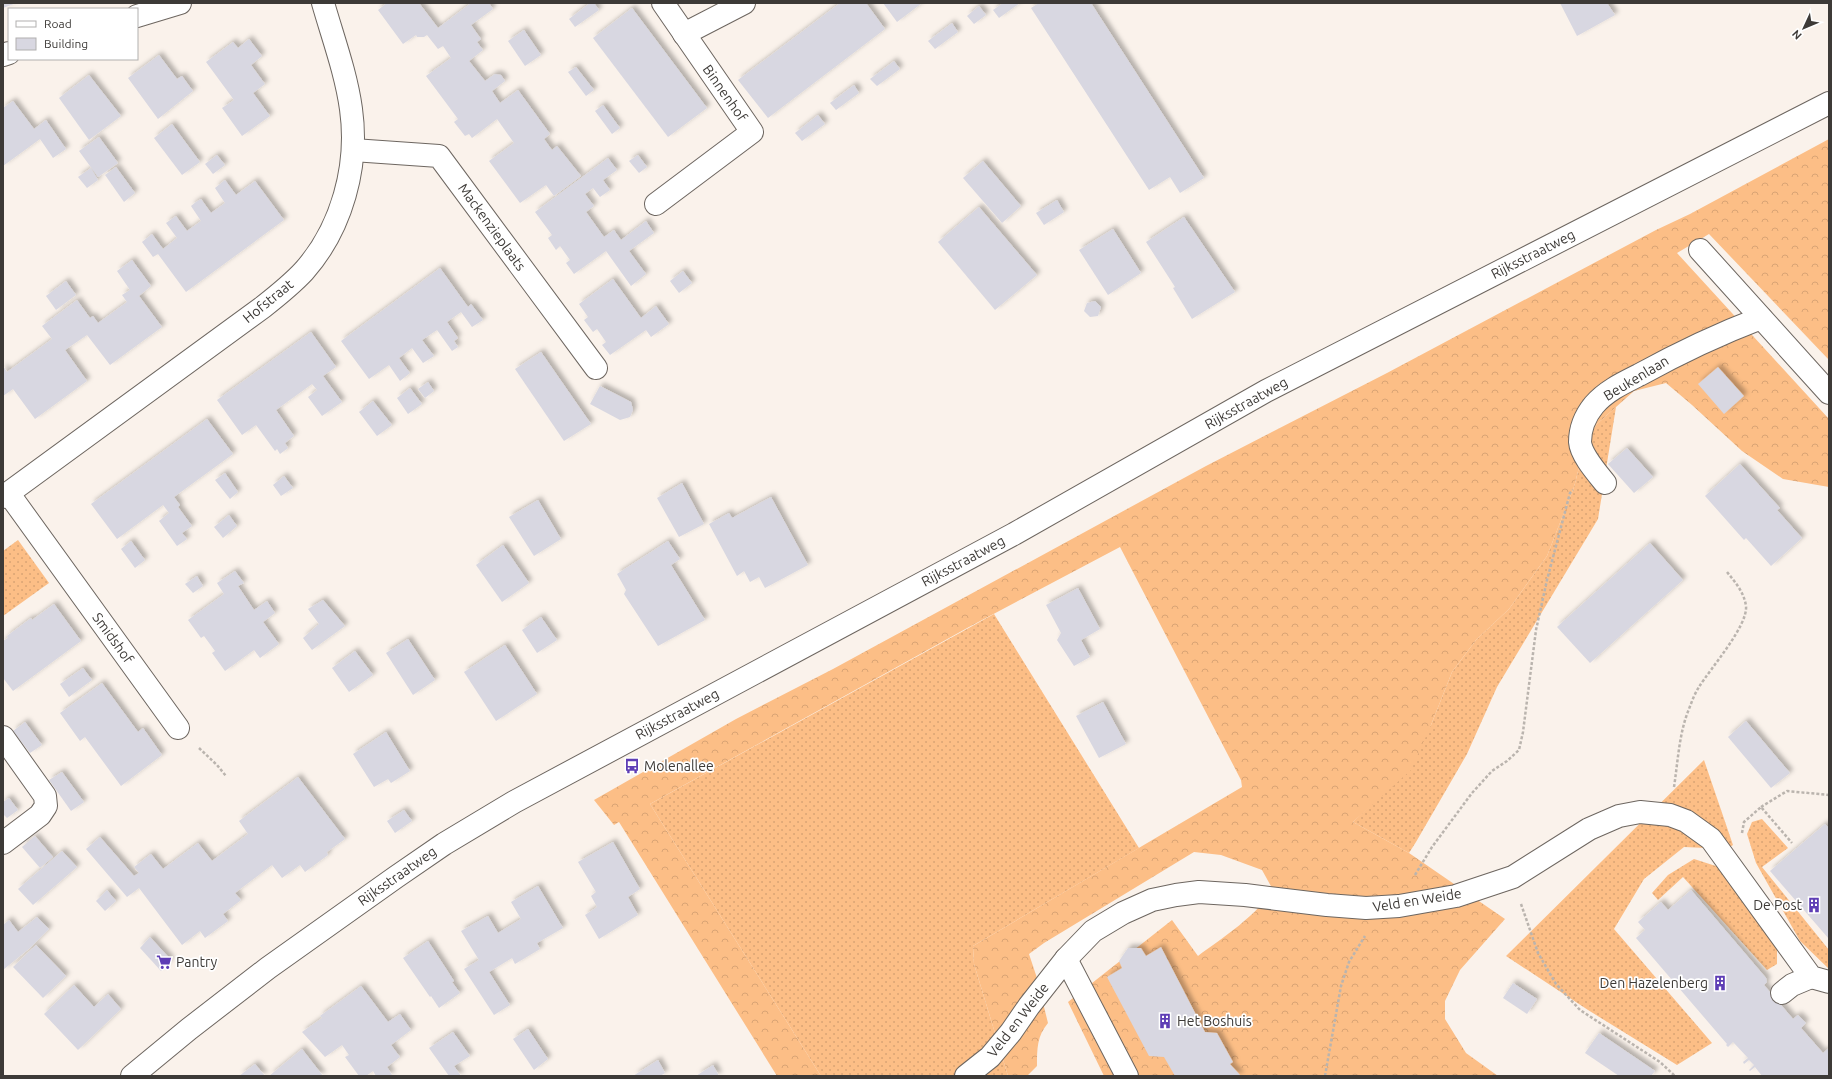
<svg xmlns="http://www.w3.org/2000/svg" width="1832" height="1079" font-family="Ubuntu,sans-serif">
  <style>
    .grass { fill: url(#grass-dots) }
    .forest { fill: url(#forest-crowns) }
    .building { fill: #d8d7e1; filter: url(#shadow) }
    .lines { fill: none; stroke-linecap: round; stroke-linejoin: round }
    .minor-casing { stroke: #6d6660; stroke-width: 24 }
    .major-casing { stroke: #6d6660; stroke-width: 24 }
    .path { stroke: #bab4ae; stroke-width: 2.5; stroke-dasharray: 3 2; stroke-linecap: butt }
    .minor { stroke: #fff; stroke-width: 22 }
    .major { stroke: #fff; stroke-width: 22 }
    .labels { text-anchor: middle; stroke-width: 3.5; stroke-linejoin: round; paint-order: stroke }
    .street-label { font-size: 14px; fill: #3d3a37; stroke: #fff }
    .poi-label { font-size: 14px; fill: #3d3a37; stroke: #fff; text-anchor: start }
  </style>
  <defs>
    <pattern id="grass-dots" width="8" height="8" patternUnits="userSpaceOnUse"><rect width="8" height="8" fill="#fcbe86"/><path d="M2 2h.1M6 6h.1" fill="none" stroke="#d9a474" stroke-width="1.8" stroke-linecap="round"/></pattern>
    <pattern id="forest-crowns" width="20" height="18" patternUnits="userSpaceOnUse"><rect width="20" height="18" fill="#fcbe86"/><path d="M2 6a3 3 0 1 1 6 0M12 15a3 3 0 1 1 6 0" fill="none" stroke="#d9a474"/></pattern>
    <filter id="shadow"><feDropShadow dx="3.5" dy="-3.5" stdDeviation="2" flood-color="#0004"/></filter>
  </defs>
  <rect width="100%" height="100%" fill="#faf2eb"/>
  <g class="grass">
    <polygon points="1616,407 1598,519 1497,687 1467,754 1416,842 1409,853 1353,822 1376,800 1431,725 1452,672 1476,640 1509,609 1547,556 1574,487 1586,440 1597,424"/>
    <polygon points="18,540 49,583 3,616 3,551"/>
    <polygon points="994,614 1139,848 973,946 974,964 1008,1076 821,1076 650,804"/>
    <polygon points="1704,760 1733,845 1727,849 1684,847 1644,879 1614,929 1712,1043 1677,1065 1588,1010 1506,956"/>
    <polygon points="1762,819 1788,848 1762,867 1829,950 1829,969 1800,941 1756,863 1747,834 1752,822"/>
    <polygon points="1694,859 1722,868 1777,947 1777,964 1767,970 1683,877 1658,900 1652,893 1668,875"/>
  </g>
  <path class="forest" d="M1829 139V360L1709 234 1677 253 1829 419V487L1783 479 1742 451 1692 405 1666 383 1634 391 1597 424 1586 440 1574 487 1547 556 1509 609 1476 640 1452 672 1431 725 1411 770 1353 822 1409 853 1505 919 1460 970 1445 1001V1019L1466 1053 1498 1076H1104L1068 1002 1172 920 1198 956C1219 940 1262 913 1272 888L1262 870 1221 855 1194 852 1044 943 1029 954 1036 975 1048 1023C1037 1036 1037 1049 1037 1066L1027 1076H1008L974 964 973 946 1242 787 1241 780 1120 547 969 627 650 804 821 1076H777L619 822 614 825 594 800 736 719 833 669 1206 466 1387 373 1656 230 1690 214Z"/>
  <g class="building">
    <polygon points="3,3 16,3 3,8"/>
    <polygon points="387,3 419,3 438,28 471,3 489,3 493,9 471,25 481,39 477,42 483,50 469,61 485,81 495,74 501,75 505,81 492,91 500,103 518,90 550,134 544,139 552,150 557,146 581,176 554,196 546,185 520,203 489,161 514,143 497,119 472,138 469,134 465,136 454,122 458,119 426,76 451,58 443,46 438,49 427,35 424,37 417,37 416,35 403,44 378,10"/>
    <polygon points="590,3 594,3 599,10 575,27 569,19"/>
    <polygon points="840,3 866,3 885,29 768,118 738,80"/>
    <polygon points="883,3 922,3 897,22"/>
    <polygon points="1003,3 1020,3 999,18 993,10"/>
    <polygon points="1039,3 1091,3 1204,178 1180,193 1170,177 1149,190 1031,8"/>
    <polygon points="1560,3 1607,3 1615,15 1577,36"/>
    <polygon points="979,6 986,15 974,24 967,16"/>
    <polygon points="632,8 707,108 668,137 593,38"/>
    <polygon points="952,23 958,32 935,49 928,41"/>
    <polygon points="524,30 541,55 525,66 508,41"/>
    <polygon points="249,39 262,56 251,65 265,84 253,93 270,116 242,136 222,108 234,100 206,62 233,42 238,48"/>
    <polygon points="159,55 177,79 182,76 193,91 158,119 128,78"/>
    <polygon points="894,61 900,69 877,86 870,79"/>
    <polygon points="576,67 594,90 586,96 568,72"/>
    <polygon points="89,75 121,116 89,140 59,98"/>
    <polygon points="854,85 859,93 836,110 830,103"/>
    <polygon points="13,101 34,129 46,120 66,149 53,158 40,139 3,166 3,108"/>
    <polygon points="603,105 620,128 612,134 595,111"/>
    <polygon points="818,115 825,124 802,141 795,133"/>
    <polygon points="172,124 200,162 182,175 154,138"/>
    <polygon points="99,137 118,163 98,177 79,151"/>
    <polygon points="217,155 225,165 213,174 205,164"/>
    <polygon points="638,155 647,167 639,173 629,161"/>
    <polygon points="608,158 617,170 603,180 610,190 600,197 593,188 585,194 594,206 586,212 604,237 614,230 621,240 646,221 654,233 629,251 646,274 631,286 606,251 574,274 566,263 570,260 560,246 556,250 548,238 552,235 535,212"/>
    <polygon points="983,161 1021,206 1002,223 963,178"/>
    <polygon points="116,167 135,193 124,202 105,175"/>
    <polygon points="91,168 98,180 87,188 78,177"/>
    <polygon points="225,180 236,195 255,181 284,220 186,292 158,254 153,257 142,242 152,234 163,249 177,238 166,223 176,216 187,231 201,221 191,206 196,202 201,199 211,213 225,203 215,188"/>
    <polygon points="1057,200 1064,212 1044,225 1036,213"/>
    <polygon points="979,207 1037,275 995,310 938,242"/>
    <polygon points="1184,217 1235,292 1192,319 1173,288 1175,287 1146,242"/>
    <polygon points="1113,229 1141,273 1108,295 1079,250"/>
    <polygon points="132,260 151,286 139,296 162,327 110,365 87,335 65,350 87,381 35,419 13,389 3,396 3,366 7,372 52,339 42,326 77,300 90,318 93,316 98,323 127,302 122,295 130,290 117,271"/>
    <polygon points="440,268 468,307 471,304 483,320 472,327 461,312 447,322 458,338 454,341 458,347 452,351 437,330 422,340 434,356 423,363 412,348 399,358 410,373 400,381 389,365 369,379 341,341"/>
    <polygon points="683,271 692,283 679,293 670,281"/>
    <polygon points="613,279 641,318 656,306 669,324 651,337 646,330 610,355 602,345 606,342 597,329 593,332 584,320 588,317 579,304"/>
    <polygon points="66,281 76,295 56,310 46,296"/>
    <polygon points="1095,301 1101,307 1098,316 1090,317 1084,311 1087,303"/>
    <polygon points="311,332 336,367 323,376 342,402 322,416 308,397 317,390 312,384 276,410 294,436 285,443 288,448 280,454 277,449 275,451 256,425 242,435 217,400"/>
    <polygon points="541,352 591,424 564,441 515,369"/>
    <polygon points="1718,367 1744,396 1724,414 1698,384"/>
    <polygon points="428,382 434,391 425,398 418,389"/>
    <polygon points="600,386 631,402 633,410 630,417 620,420 590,404"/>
    <polygon points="410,388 422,404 408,414 397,398"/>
    <polygon points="373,401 392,425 377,436 359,412"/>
    <polygon points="207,419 233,454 174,497 180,505 178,507 192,526 182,533 187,539 177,546 159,521 169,513 163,505 117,539 91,504"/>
    <polygon points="1627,448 1653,477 1634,493 1608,464"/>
    <polygon points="1740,464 1780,508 1777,510 1802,538 1771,566 1746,538 1744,540 1705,496"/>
    <polygon points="225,473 238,492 230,499 215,480"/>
    <polygon points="284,476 293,488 281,496 273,485"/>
    <polygon points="682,483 704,524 679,537 657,498"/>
    <polygon points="771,497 808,565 765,588 759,577 750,582 744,571 737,576 709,524 729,513 732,518"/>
    <polygon points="538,500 561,539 534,556 509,517"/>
    <polygon points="229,515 237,526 223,538 214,527"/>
    <polygon points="131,541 145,560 135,568 121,549"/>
    <polygon points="668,541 680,559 671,565 705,620 658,646 624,594 626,590 617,574"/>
    <polygon points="1650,543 1683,580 1590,663 1557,627"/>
    <polygon points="503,545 529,583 502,602 476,565"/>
    <polygon points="235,571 244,583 238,586 254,610 267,601 275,613 263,622 279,644 260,658 254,650 225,671 212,653 215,651 204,636 201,638 188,620 224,594 217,583"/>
    <polygon points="197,576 203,586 193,593 185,584"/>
    <polygon points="1078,588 1100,629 1081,640 1090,657 1074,666 1057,640 1061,633 1046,605"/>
    <polygon points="323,600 345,626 312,650 303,638 319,624 308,609"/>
    <polygon points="54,604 81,641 13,691 3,678 3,641 8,638 7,636 31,618 32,620"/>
    <polygon points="541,617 557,640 537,653 522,630"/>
    <polygon points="408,639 435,680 413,695 386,653"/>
    <polygon points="505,645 537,694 496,721 464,672"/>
    <polygon points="355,651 373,675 349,692 332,668"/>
    <polygon points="83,668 92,680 69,697 60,684"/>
    <polygon points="102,683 138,732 143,728 162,755 121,786 85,737 80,741 60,713"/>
    <polygon points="1103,702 1126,744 1099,758 1076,716"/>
    <polygon points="1746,721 1790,773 1771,788 1728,737"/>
    <polygon points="25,722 42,745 30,753 13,731"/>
    <polygon points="386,732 410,771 391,783 388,779 374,787 353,754"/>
    <polygon points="62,772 84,802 71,811 49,780"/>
    <polygon points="298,777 345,839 327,852 328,855 305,872 300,865 282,878 272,865 235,893 241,900 223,914 228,921 205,938 200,931 182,945 139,888 127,897 86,849 100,837 134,876 139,873 134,867 151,854 163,869 198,843 212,861 248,834 239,821"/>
    <polygon points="9,798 18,810 7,818 3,814 3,802"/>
    <polygon points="404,810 412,821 395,833 387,821"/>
    <polygon points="1825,824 1829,828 1829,939 1770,871"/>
    <polygon points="35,836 53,857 40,868 22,847"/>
    <polygon points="613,842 640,889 628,897 638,915 599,939 585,915 597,907 591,896 596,892 578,862"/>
    <polygon points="62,851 77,867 33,905 18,889"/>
    <polygon points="538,886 563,928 537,943 540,949 515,964 512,958 489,972 510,1005 494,1015 464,969 479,960 461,931 488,916 498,933 521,919 511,902"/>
    <polygon points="107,890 116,901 105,911 96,901"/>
    <polygon points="1691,890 1766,978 1767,982 1764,985 1793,1019 1798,1015 1806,1023 1801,1028 1823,1053 1829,1048 1829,1076 1762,1076 1755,1067 1750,1071 1749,1070 1754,1065 1749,1060 1744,1064 1743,1062 1748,1058 1733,1042 1728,1047 1726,1045 1727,1044 1636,938 1645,930 1638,922 1661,902 1668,910"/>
    <polygon points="37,917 49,929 31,947 3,970 3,925 9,920 18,932"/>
    <polygon points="150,937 171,960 161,971 140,948"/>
    <polygon points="428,941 454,981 452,982 460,993 439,1008 431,996 430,997 403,958"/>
    <polygon points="36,945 66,976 43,998 13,967"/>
    <polygon points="1161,947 1205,1032 1217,1033 1233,1062 1230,1064 1241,1076 1175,1076 1164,1057 1149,1056 1107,977 1122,968 1119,961 1128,948 1141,948 1146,956"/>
    <polygon points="1513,983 1537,999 1527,1014 1503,998"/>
    <polygon points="74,985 94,1007 108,994 121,1009 78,1050 44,1014"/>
    <polygon points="361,986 388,1022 400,1014 411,1030 391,1045 400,1057 387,1067 392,1075 390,1076 376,1076 373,1071 366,1076 359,1076 345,1057 349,1055 342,1045 325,1057 302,1032 322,1018 320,1016"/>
    <polygon points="528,1029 548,1059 534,1070 513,1039"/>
    <polygon points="453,1032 470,1056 454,1066 461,1076 449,1076 429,1048"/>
    <polygon points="1599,1033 1655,1071 1651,1076 1619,1076 1585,1053"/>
    <polygon points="302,1049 323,1076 269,1076"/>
    <polygon points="658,1060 665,1073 660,1076 633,1076"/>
    <polygon points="255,1064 265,1076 239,1076"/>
    <polygon points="713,1065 719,1076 696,1076"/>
  </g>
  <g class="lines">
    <g class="minor-casing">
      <g id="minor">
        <polyline points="137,16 180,3"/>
        <polyline points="684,34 744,3"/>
        <polyline points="3,55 9,53"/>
        <polyline points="353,150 439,156 596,368"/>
        <polyline points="656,204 752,132 663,3"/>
        <polyline points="1700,250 1829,393"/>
        <path d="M1605 483C1597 473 1581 455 1580 442 1580 428 1585 416 1594 405 1606 391 1623 383 1639 375 1679 353 1719 334 1761 318"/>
        <polyline points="9,494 178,728"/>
        <path d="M3 497 263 307C277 296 291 285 304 271 342 228 359 166 351 109 346 73 333 38 323 3"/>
        <polyline points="3,737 45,796 46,806 40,815 3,843"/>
        <polyline points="1066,959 1127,1076"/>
        <polyline points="1782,993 1792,985 1811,977"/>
        <polyline points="966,1076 990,1057 1011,1032 1029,1006 1066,959 1093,931 1123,913 1152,900 1176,895 1199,892 1245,895 1327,905 1366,908 1399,906 1456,896 1513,877 1589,829 1619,816 1640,812 1670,815 1686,821 1711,839 1811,977 1829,982"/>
      </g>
    </g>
    <g class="major-casing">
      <polyline id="major" points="132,1076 189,1029 268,968 396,877 444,844 514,802 1014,534 1266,391 1829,103"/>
    </g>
    <g class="path">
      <polyline points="199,748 217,765 226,776"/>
      <path d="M1674 787C1678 761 1679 733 1689 709 1692 701 1695 693 1699 687 1710 669 1748 626 1746 606 1744 592 1735 582 1727 572"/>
      <polyline points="1761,807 1787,791 1829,795"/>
      <polyline points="1742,833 1744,822 1761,807 1792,843"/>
      <polyline points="1415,875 1432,847 1472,793 1492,771 1507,761 1519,750 1523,732 1536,630 1547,580 1570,493 1573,490"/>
      <polyline points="1521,904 1538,953 1556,984 1580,1010 1660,1062 1675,1076"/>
      <polyline points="1325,1076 1341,986 1349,962 1365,936"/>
    </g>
    <use href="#minor" class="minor"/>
    <use href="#major" class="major"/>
  </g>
  <defs>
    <g id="bus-bare" transform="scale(1.2)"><path d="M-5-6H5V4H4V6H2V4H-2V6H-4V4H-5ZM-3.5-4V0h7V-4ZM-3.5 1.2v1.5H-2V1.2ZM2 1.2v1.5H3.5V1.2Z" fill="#5e3db5" stroke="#fff" stroke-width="2.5" paint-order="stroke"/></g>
    <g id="building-bare" transform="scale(1.2)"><path d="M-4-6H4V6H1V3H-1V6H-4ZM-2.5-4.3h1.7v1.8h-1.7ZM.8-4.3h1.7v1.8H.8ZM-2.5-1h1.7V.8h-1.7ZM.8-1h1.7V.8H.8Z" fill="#5e3db5" stroke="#fff" stroke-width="2.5" paint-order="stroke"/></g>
    <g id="supermarket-bare" transform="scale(1.2)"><path d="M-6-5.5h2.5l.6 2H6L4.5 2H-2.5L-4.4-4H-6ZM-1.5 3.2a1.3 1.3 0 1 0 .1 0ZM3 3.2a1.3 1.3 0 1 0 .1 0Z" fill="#5e3db5" stroke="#fff" stroke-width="2.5" paint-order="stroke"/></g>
  </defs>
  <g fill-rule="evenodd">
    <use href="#bus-bare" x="632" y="766"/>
    <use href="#building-bare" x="1814" y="905"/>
    <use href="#supermarket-bare" x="164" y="962"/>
    <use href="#building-bare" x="1720" y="983"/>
    <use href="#building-bare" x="1165" y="1021"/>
  </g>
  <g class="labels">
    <g class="street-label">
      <text transform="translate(725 93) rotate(55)" y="5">Binnenhof</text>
      <text transform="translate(492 227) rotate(54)" y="5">Mackenzieplaats</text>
      <text transform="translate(1533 254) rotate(-27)" y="5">Rijksstraatweg</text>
      <text transform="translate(268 301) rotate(-39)" y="5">Hofstraat</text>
      <text transform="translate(1636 378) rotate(-31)" y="5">Beukenlaan</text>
      <text transform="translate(1246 403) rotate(-29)" y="5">Rijksstraatweg</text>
      <text transform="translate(963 561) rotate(-28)" y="5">Rijksstraatweg</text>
      <text transform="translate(113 638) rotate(54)" y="5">Smidshof</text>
      <text transform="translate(677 714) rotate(-28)" y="5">Rijksstraatweg</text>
      <text transform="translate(397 876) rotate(-35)" y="5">Rijksstraatweg</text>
      <text transform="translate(1417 900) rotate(-9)" y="5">Veld en Weide</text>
      <text transform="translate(1018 1020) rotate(-52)" y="5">Veld en Weide</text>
    </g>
    <g class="poi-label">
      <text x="644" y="771">Molenallee</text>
      <text x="1802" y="910" text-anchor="end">De Post</text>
      <text x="176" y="967">Pantry</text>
      <text x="1708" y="988" text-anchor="end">Den Hazelenberg</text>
      <text x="1177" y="1026">Het Boshuis</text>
    </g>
  </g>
  <rect width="1832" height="1079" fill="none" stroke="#3d3a37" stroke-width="8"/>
  <rect x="8" y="8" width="130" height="52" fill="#ffffff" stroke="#b1b0af"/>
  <rect x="16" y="21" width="20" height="6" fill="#ffffff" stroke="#b1b0af"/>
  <text x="44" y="28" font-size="12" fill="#3d3a37">Road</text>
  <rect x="16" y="38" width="20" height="12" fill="#d8d7e1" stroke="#b1b0af"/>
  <text x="44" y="48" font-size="12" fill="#3d3a37">Building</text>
  <g transform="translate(1804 28) rotate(226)" stroke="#ffffff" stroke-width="3" paint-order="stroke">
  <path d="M0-3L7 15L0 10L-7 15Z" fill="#3d3a37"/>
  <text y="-6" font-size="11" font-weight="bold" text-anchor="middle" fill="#3d3a37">N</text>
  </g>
</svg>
